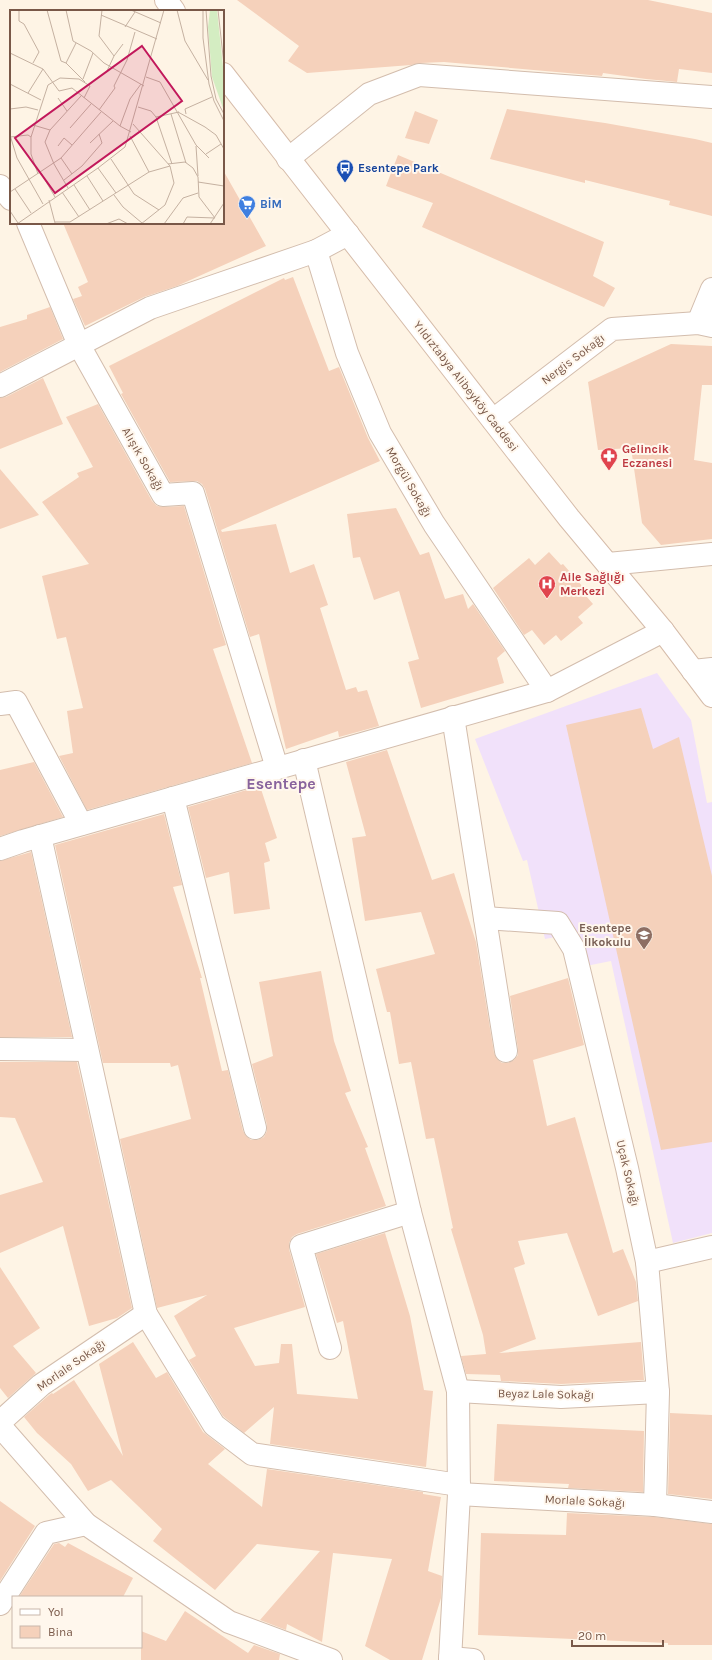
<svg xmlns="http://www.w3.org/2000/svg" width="712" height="1660" font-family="Karla,sans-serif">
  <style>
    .education { fill: #f1e1fa }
    .building { fill: #f5d1bb }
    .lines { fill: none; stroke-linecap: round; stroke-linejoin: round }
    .minor-casing { stroke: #d3bdad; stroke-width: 24 }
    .secondary-casing { stroke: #d6bcaa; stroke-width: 24 }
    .minor { stroke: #fff; stroke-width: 22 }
    .secondary { stroke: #fff; stroke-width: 22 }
    .labels { text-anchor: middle; stroke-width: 4; stroke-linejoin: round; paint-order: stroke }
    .transit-label { font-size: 12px; font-weight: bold; fill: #164399; stroke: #fff7ed; text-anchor: start }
    .shop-label { font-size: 12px; font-weight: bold; fill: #366cbe; stroke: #fff7ed; text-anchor: start }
    .street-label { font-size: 12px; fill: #795848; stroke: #fff7ed }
    .health-label { font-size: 12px; font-weight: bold; fill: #be3a42; stroke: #fff7ed; text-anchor: start }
    .education-label { font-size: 12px; font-weight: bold; fill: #785e54; stroke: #fff7ed; text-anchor: end }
    .district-label { font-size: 16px; font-weight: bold; fill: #88639d; stroke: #fff7ed }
    .inset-road { fill: none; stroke: #c5b1a1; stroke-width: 1 }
    .view { fill: #c2185b; fill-opacity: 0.15; stroke: #c2185b; stroke-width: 2 }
    .inset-edge { fill: none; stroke: #795848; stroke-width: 2 }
  </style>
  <rect width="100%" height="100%" fill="#fef4e5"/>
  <polygon class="education" points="657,673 691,720 707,803 712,802 712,1233 673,1243 611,961 581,967 571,934 545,939 527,860 523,861 475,739"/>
  <g class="building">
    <polygon points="237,0 648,0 712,13 712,73 679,69 677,82 646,79 603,73 602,76 444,62 420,63 411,65 307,73 288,61 299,46"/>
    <polygon points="507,109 605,123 695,139 712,143 712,216 669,205 670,201 585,180 585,183 490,159"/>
    <polygon points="415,111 438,120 429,144 405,138"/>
    <polygon points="398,155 604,242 593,276 615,288 604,307 422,227 433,203 386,186"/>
    <polygon points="223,170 266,246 177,286 144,297 85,326 73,299 82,296 78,287 88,282 63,223 223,223"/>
    <polygon points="293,277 329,371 339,367 368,438 380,461 221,530 222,532 276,524 290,573 314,564 328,605 320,608 346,690 356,687 358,692 367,690 379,726 339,737 338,731 286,749 259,634 250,637 205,489 202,484 197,481 170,482 121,394 123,393 109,366 284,278 285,280"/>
    <polygon points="50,307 63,339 0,372 0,327 27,319 27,315"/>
    <polygon points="671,344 712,346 712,385 702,385 694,460 712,463 712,539 661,545 642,523 631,448 598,450 588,382"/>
    <polygon points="43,378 63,424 0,449 0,398 6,397"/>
    <polygon points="98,404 152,501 157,506 163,507 184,506 226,645 213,649 252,763 87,810 59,756 73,753 67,711 83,708 66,637 57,639 42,576 89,564 42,502 79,477 77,473 93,467 66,417"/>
    <polygon points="0,469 39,515 0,529"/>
    <polygon points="396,508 420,555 429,552 445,599 463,594 468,609 473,604 505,651 497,658 504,683 421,708 408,662 419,659 399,591 374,600 360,557 353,558 347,514"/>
    <polygon points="549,552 561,565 563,564 583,587 580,589 593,604 578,617 583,623 561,641 556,635 544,645 532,630 524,635 493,588 529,558 535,565"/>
    <polygon points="641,708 653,749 679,737 712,876 712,1142 661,1150 566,725"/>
    <polygon points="387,750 432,880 454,873 476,942 494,1053 497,1059 502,1063 508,1063 514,1060 518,1055 518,1049 510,996 568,978 584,1045 533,1060 547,1126 575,1117 613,1253 623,1249 636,1282 638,1301 598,1316 567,1233 518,1241 525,1264 514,1268 536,1339 499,1353 641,1342 644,1380 561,1384 501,1381 500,1375 466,1374 461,1356 486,1354 483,1335 451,1229 453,1228 434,1138 426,1139 411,1062 399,1064 390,1012 387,1012 376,969 435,954 421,912 365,921 352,838 366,836 346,762"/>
    <polygon points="34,762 63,817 0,836 0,770"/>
    <polygon points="260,786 277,838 265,843 270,861 264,863 270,909 234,914 229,872 206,878 188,807"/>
    <polygon points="164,814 182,885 173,887 202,978 200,978 222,1071 228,1070 243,1131 246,1136 251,1140 258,1140 264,1137 267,1131 267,1125 252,1064 273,1056 259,982 321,971 334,1041 351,1091 345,1093 368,1147 365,1148 386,1206 297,1234 292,1237 289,1243 289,1249 305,1307 234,1328 255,1366 279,1363 281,1344 292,1344 297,1394 358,1399 343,1321 337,1323 316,1254 385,1233 410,1316 424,1390 433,1391 426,1467 270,1444 274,1407 244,1433 223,1416 189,1360 196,1356 174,1316 207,1295 157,1308 120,1139 191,1119 178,1065 171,1067 170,1063 103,1063 55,845"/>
    <polygon points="31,852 72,1037 0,1037 0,861"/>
    <polygon points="0,1062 77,1062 132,1308 117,1318 89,1326 63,1226 0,1253 0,1195 43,1182 15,1118 0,1117"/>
    <polygon points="0,1267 40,1328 13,1346 36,1373 8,1398 0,1388"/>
    <polygon points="133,1342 156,1378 167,1372 203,1432 225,1449 208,1464 262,1507 267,1469 423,1492 423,1494 441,1497 428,1571 442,1576 441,1598 422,1660 390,1660 365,1646 392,1559 333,1553 322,1642 287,1624 286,1630 260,1620 320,1551 257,1544 215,1590 153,1541 162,1529 111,1480 88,1491 71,1464 37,1433 24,1417 49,1395 52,1393 53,1394 74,1380 123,1456 99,1364"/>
    <polygon points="670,1413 712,1415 712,1499 668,1494"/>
    <polygon points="497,1424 644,1431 643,1492 568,1488 569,1484 494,1481"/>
    <polygon points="0,1501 35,1526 0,1581"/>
    <polygon points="567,1513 654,1517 712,1524 712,1645 668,1645 668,1643 478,1635 481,1533 566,1535"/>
    <polygon points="59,1543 65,1547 68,1543 133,1578 123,1597 19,1597 54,1544"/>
    <polygon points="185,1611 248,1653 254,1645 280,1654 279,1660 141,1660 141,1631 166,1641"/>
  </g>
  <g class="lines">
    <g class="minor-casing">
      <g id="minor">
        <polyline points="288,159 369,94 419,75 712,97"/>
        <polyline points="0,186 11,199"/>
        <polyline points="28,223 79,345 163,495 193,493 277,768"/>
        <polyline points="316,251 347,353 380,433 434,524 547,691"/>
        <polyline points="698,323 712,289"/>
        <polyline points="0,386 150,308 316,251 348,234"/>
        <polyline points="493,420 612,329 698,323 712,326"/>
        <polyline points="608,564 712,554"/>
        <polyline points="693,671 712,669"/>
        <polyline points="0,704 16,702 81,824"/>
        <polyline points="453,717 506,1051"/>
        <polyline points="304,760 410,1212 458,1391 459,1494 450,1660"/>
        <polyline points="173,798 255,1128"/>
        <polyline points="40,836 146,1314 214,1425 252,1454 459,1485"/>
        <polyline points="0,849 23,841 547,691 663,631"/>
        <polyline points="485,918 558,923 574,949 627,1168 647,1262 658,1392 655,1505"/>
        <polyline points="0,1049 87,1050"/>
        <polyline points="647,1262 712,1247"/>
        <polyline points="330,1348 301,1246 410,1212"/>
        <polyline points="458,1391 561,1397 658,1392"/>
        <polyline points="0,1422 41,1385 146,1314"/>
        <polyline points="0,1426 86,1524 229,1622 331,1660"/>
        <polyline points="459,1494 655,1505 712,1512"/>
        <polyline points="0,1604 46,1533 86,1524"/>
        <polyline points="450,1658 473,1660"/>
      </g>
    </g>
    <g class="secondary-casing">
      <g id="secondary">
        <polyline points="166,0 174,11"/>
        <polyline points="223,74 569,518 663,631 712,696"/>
      </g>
    </g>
    <use href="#minor" class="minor"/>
    <use href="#secondary" class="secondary"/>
  </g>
  <defs>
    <g id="bus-pin" transform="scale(0.9)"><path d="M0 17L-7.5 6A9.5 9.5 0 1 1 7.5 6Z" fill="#1a4fb4" stroke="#fff7ed"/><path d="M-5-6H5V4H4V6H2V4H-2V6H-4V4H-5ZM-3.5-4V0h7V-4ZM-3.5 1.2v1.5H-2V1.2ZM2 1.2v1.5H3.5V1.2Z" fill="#fff"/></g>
    <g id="supermarket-pin" transform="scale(0.9)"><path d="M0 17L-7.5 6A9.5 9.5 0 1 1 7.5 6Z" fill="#3f7fe0" stroke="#fff7ed"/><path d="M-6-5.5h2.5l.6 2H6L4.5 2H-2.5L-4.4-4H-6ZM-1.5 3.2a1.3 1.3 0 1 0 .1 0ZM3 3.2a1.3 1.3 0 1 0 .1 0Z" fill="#fff"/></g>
    <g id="pharmacy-pin" transform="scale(0.9)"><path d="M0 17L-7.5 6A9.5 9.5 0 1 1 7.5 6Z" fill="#e0444e" stroke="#fff7ed"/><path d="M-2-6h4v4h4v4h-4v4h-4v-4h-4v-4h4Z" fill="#fff"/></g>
    <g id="hospital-pin" transform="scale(0.9)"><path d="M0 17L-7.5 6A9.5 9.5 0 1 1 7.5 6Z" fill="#e0444e" stroke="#fff7ed"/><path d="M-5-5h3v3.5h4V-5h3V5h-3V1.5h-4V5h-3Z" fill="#fff"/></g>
    <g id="school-pin" transform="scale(0.9)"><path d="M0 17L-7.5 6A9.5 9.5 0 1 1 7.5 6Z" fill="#8d6e63" stroke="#fff7ed"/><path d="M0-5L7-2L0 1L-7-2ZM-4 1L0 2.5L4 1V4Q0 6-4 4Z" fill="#fff"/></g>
  </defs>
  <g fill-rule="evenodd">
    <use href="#bus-pin" x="345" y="168"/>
    <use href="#supermarket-pin" x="247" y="204"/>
    <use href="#pharmacy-pin" x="609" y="456"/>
    <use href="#hospital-pin" x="547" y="584"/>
    <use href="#school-pin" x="644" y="935"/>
  </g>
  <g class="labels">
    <g class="transit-label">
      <text x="358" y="172">Esentepe Park</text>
    </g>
    <g class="shop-label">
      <text x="260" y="208">BİM</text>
    </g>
    <g class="street-label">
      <text transform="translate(573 359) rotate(-37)" y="4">Nergis Sokağı</text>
      <text transform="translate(466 386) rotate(52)" y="4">Yıldıztabya Alibeyköy Caddesi</text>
      <text transform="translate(143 459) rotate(60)" y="4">Alışık Sokağı</text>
      <text transform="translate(409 482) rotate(60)" y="4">Morgül Sokağı</text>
      <text transform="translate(628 1173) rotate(77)" y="4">Uçak Sokağı</text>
      <text transform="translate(71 1365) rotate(-35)" y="4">Morlale Sokağı</text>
      <text transform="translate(546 1394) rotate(1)" y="4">Beyaz Lale Sokağı</text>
      <text transform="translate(585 1501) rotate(3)" y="4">Morlale Sokağı</text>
    </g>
    <g class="health-label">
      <text x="622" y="453">Gelincik<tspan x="622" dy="14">Eczanesi</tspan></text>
      <text x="560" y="581">Aile Sağlığı<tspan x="560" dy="14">Merkezi</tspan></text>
    </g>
    <g class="education-label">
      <text x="631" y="932">Esentepe<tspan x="631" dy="14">İlkokulu</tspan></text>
    </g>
    <g class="district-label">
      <text x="281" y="789">Esentepe</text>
    </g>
  </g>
  <g transform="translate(10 10)">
    <rect width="214" height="214" fill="#fef4e5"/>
    <path d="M200 0H207L214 66V101L202 67 198 17Z" fill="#d4edc2"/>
    <path class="inset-road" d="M9 0V11L14 14 29 42 23 53M37 0 51 51 56 53 75 72M56 0 63 31 81 41 94 53 134 76M92 0 89 26 104 46 97 61M121 0 151 13M167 0 175 31 198 70M193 0V28L199 74 204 91 214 111M196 0 201 66 206 89 214 104M208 0 214 55M91 5 147 29M115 17 125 2M0 43 33 59 49 81 62 78 110 116 121 122M104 46 113 34M56 53 66 33M136 67 150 72 186 135 199 148M73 69 83 43M0 74 31 90M18 83 33 59M48 88 57 101M128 97 141 101 146 107 162 154M0 99 16 97 28 100M89 100 105 78 104 76 117 50 125 22M168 102 195 117 206 125 214 139M161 104 176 153M176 104 175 99 202 87M146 107 169 102M123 114 160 156 164 173 155 195 131 214M23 115 40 120M110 116 120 89 131 74M60 118 81 94M0 125 7 148 33 194M0 127 18 125 21 127M80 133 103 111M48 136 54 128 62 135M186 136 188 166M196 144 211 134M51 148 62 164M101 149 124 184 149 200M44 154 35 132 40 120 71 86M44 154 58 178M158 154 175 152 183 158 188 167 189 187 205 208 177 207 173 214M88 158 106 183M139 162 160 156M31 163 45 187M28 164 21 144V127L38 75 50 68 69 69 80 76 74 88M77 166 93 191M54 170 72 156 92 133 89 124M188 172 214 176M64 175 80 200M5 179 21 203M0 182 51 148 91 102M52 182 69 207M104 185 113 197 132 213M39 190 45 213M0 201 8 213M45 212H60L139 162 120 126M7 214 88 158 115 137 154 0M96 214 109 209 118 214M154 214 173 188 188 183M200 214 214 193"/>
    <path class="view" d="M132 36 172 91 45 183 5 128Z"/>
    <rect width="214" height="214" class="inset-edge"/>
  </g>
  <rect x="12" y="1596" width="130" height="52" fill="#fff7ed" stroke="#c9b7ab"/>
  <rect x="20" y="1609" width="20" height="6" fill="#ffffff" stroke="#c9b7ab"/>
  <text x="48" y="1616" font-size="12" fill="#795848">Yol</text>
  <rect x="20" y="1626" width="20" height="12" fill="#f5d1bb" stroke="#c9b7ab"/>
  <text x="48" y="1636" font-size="12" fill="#795848">Bina</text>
  <path d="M572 1640v6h91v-6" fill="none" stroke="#795848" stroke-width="2"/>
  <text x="578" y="1640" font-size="12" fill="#795848" stroke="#fff7ed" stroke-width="3" paint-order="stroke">20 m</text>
</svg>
